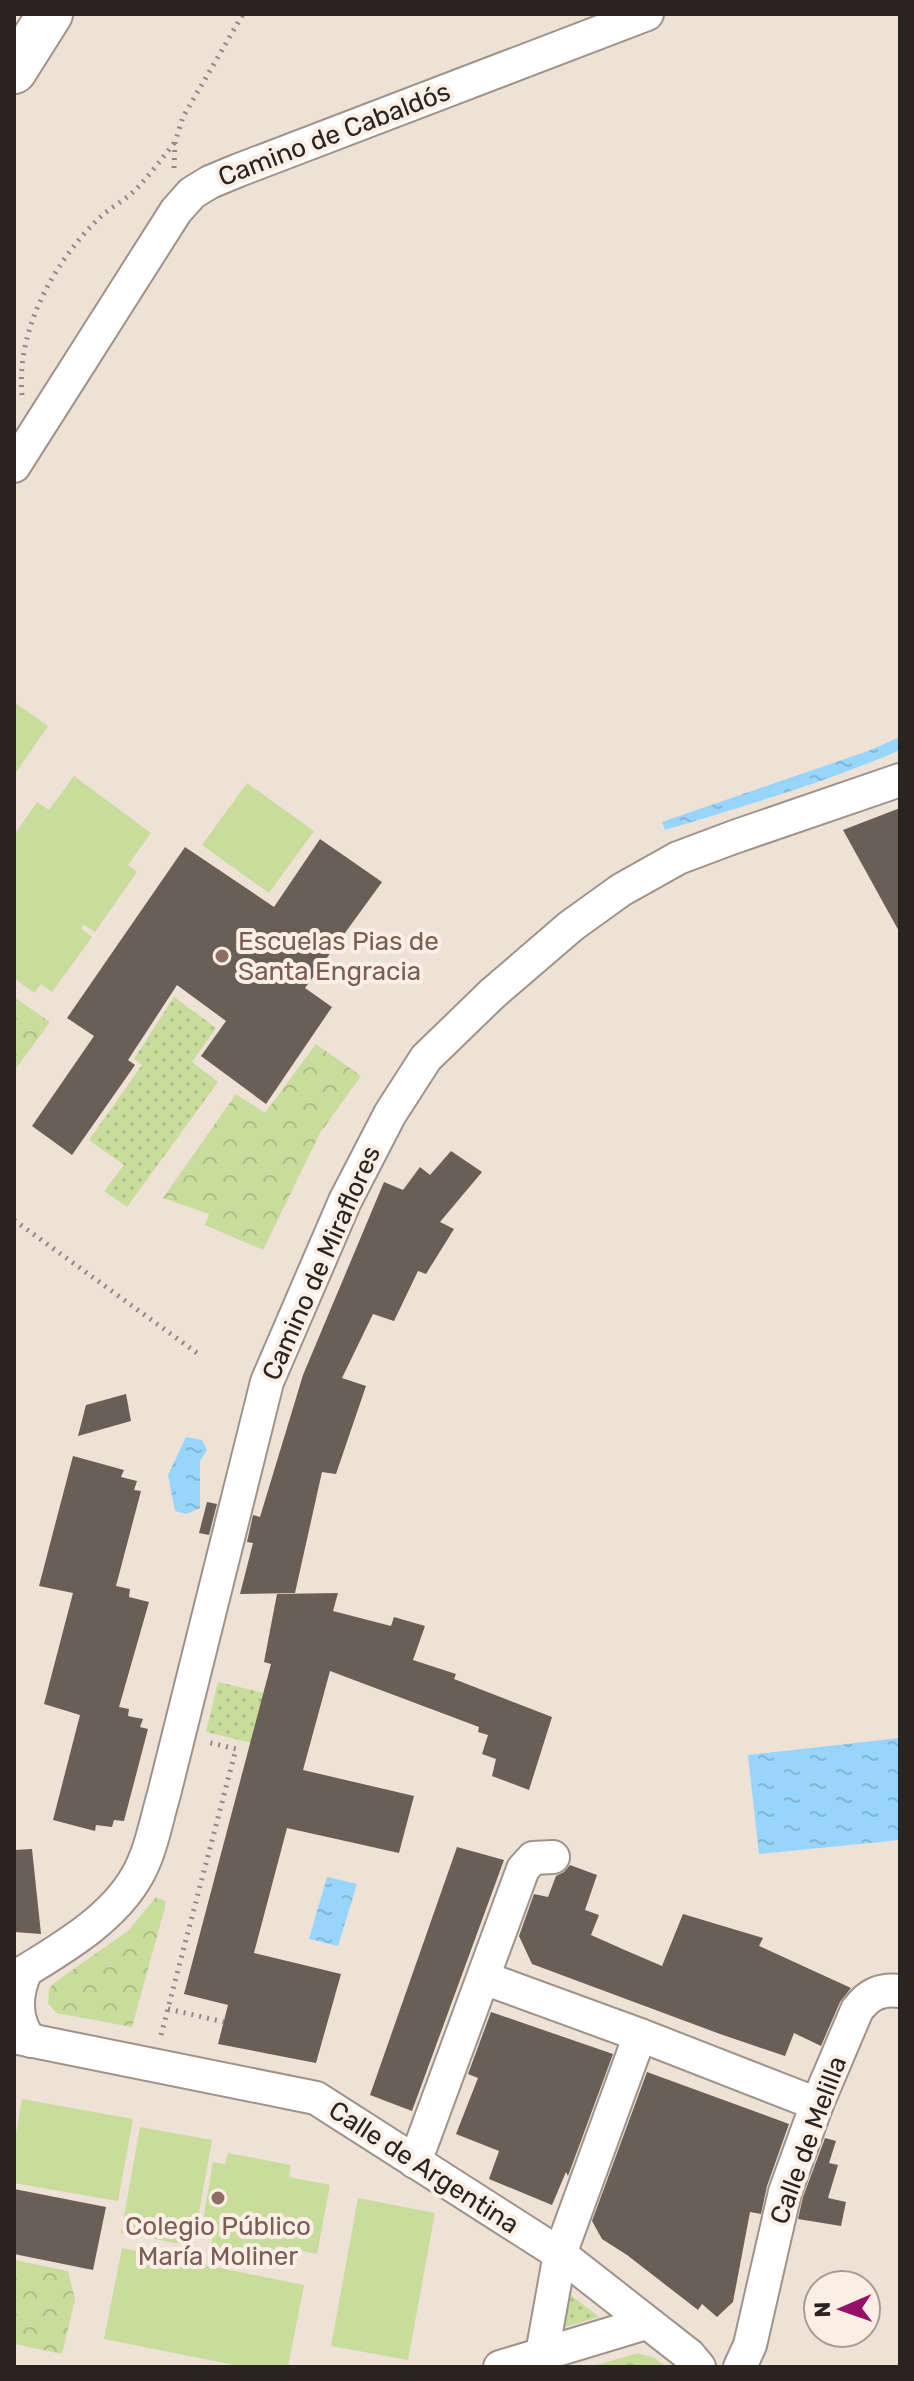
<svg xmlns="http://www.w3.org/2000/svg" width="914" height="2381" font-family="Rubik,sans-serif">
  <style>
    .grass { fill: url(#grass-dots) }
    .forest { fill: url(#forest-crowns) }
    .pitch { fill: #c8dd9c }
    .water { fill: url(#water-ripples) }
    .building { fill: #6a5f56 }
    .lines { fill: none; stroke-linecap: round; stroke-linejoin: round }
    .minor-casing { stroke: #9f938a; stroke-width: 36 }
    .secondary-casing { stroke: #9f938a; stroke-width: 48 }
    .path { stroke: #928981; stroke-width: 5; stroke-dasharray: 2 6; stroke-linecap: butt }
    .minor { stroke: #fff; stroke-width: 32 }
    .secondary { stroke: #fff; stroke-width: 44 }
    .education-dot { fill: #8d6e63; stroke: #fbeee4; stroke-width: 3 }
    .labels { text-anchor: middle; stroke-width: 8; stroke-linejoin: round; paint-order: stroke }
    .street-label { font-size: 26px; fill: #292420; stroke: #fbeee4 }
    .education-label { font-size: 26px; fill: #785e54; stroke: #fbeee4; text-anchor: start }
  </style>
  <defs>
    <pattern id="grass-dots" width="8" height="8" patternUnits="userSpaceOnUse" patternTransform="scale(2)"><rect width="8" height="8" fill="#c8dd9c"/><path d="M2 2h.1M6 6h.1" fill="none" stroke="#acbe86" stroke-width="1.8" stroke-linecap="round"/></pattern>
    <pattern id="forest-crowns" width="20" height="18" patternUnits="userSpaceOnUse" patternTransform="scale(2)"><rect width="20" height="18" fill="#c8dd9c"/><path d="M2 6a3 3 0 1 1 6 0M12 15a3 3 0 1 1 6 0" fill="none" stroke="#acbe86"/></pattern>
    <pattern id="water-ripples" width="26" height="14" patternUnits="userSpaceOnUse" patternTransform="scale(2)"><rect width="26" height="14" fill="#97d5fb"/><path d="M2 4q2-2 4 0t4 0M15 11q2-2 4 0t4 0" fill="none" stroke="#82b7d7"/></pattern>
  </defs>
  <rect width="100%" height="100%" fill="#eee1d6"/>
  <g class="grass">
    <polygon points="174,997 216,1028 192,1062 218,1082 127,1207 104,1191 124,1165 89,1140 142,1065 134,1059"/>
    <polygon points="218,1682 264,1693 251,1743 206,1732"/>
    <polygon points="567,2292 599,2317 561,2328"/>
  </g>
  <g class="forest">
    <polygon points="14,997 50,1022 14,1071"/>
    <polygon points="316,1044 361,1076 320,1133 263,1250 205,1225 209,1214 163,1198 236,1094 265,1113"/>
    <polygon points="156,1897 165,1901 165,1907 132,2027 56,2013 48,2003 49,1989 54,1983 129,1930"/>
    <polygon points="14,2260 68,2271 75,2300 62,2354 14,2344"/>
    <polygon points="638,2353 654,2358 667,2367 590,2367"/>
  </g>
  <g class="pitch">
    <polygon points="14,702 48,726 14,775"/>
    <polygon points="74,776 151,833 128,865 137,872 95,932 84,925 81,928 92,937 52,992 41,984 34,993 14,978 14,835 37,802 49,810"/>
    <polygon points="247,783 314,831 269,893 202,845"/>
    <polygon points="22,2099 133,2119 118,2201 14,2183 14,2145"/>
    <polygon points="140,2127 212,2140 193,2246 121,2233"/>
    <polygon points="228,2153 291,2165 289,2177 330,2185 317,2254 276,2246 273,2263 210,2252 213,2234 201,2232 213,2162 225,2164"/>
    <polygon points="358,2198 435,2213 408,2360 331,2346"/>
    <polygon points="122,2248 304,2285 288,2367 244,2367 104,2339"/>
  </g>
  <g class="water">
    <path d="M900 737V750C824 783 744 806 665 830L662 822 868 751Z"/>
    <polygon points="186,1437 202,1440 207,1450 200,1461 200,1508 186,1514 175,1511 168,1475"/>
    <polygon points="900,1738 900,1840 759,1854 748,1755"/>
    <polygon points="327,1877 357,1884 338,1946 309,1939"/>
  </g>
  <g class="building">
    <polygon points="900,808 900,933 843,830"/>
    <polygon points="320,839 382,882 305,988 332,1007 266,1104 201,1056 226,1021 177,985 128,1060 135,1065 72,1155 32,1126 94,1036 67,1018 185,847 274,907"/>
    <polygon points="451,1151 482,1172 440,1222 454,1229 426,1274 418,1271 394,1321 373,1314 342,1378 366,1386 336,1474 322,1472 295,1593 240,1594 253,1543 247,1542 253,1515 260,1517 303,1375 384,1182 403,1190 420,1167 430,1175"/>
    <polygon points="126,1394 131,1421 78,1436 86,1405"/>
    <polygon points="73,1456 124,1470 121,1477 137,1481 134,1490 141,1491 116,1586 130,1589 129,1597 149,1602 119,1707 129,1709 128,1716 143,1719 140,1727 148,1729 124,1821 114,1820 112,1827 96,1825 95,1831 53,1820 80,1715 44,1704 73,1593 39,1586"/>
    <polygon points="207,1502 217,1504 209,1535 199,1533"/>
    <polygon points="338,1593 333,1611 391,1626 394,1617 425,1626 413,1660 456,1674 454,1679 552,1717 529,1790 492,1776 496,1759 482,1754 488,1735 478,1732 479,1727 330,1671 303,1770 414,1796 399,1853 287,1828 254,1953 341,1974 316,2063 218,2044 228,2005 184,1994 271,1664 264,1662 277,1594"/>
    <polygon points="457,1847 504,1860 412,2111 370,2095"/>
    <polygon points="32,1849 41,1934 14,1932 14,1850"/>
    <polygon points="570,1865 597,1875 585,1910 599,1915 591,1935 627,1951 662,1966 683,1914 763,1938 759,1946 851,1988 840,2002 821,2046 794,2033 785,2056 720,2034 532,1964 519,1936 534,1894 548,1897 556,1876 564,1872"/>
    <polygon points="491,2012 613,2054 568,2176 566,2172 552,2205 489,2179 499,2151 456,2134 478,2078 468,2074"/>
    <polygon points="647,2072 789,2124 767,2186 761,2214 750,2212 733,2302 717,2317 702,2304 698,2310 627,2255 602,2239 592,2221"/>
    <polygon points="825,2138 836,2141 829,2163 838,2165 828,2198 846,2202 841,2226 798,2219 803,2197"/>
    <polygon points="14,2189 106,2207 93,2270 14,2254"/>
  </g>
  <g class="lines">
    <g class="minor-casing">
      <g id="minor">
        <polyline points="14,466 176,211 192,193 210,182 239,170 647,14"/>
        <path d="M26 1971C15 1994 14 2021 31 2041"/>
        <path d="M14 1978C57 1951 111 1922 137 1876 151 1852 156 1821 164 1794L267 1382 345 1201 390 1114 426 1058 492 994 571 926 621 890 678 858 734 837 900 780"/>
        <polyline points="484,1978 640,2035 817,2104"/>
        <polyline points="14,2037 316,2098 560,2254 689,2355 699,2367"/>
        <polyline points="415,2162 523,1869 533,1858 553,1857"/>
        <polyline points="542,2354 560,2254 640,2035"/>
        <polyline points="500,2367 646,2323"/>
        <path d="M740 2367 750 2345 785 2192 817 2104 857 2010C869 1994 880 1989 900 1991"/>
      </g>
    </g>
    <g class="secondary-casing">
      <polyline id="secondary" points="14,71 50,14"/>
    </g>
    <g class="path">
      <polyline points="174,168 175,142 183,117 243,14"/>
      <path d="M22 395C16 331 53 264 97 220 110 207 128 199 140 185 152 172 163 157 175 142"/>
      <polyline points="14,1220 197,1353"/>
      <polyline points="168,2009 224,2022"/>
      <polyline points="161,2035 236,1749 207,1742"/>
    </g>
    <use href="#minor" class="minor"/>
    <use href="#secondary" class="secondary"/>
  </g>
  <g class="education-dot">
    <circle cx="222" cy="956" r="8"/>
    <circle cx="218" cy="2198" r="8"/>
  </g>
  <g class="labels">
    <g class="street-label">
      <text transform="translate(334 134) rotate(-21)" y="9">Camino de Cabaldós</text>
      <text transform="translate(321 1263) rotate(-66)" y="9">Camino de Miraflores</text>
      <text transform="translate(808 2140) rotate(-70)" y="9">Calle de Melilla</text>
      <text transform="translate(424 2167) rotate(33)" y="9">Calle de Argentina</text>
    </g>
    <g class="education-label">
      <text x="238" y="950">Escuelas Pias de<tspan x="238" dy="30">Santa Engracia</tspan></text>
      <text x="218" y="2235" text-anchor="middle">Colegio Público<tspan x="218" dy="30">María Moliner</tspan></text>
    </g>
  </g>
  <rect width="914" height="2381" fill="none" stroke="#292420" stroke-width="32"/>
  <g transform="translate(842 2309) rotate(268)"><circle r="38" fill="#fbeee4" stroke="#a79d96" stroke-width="2"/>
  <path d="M0-6L14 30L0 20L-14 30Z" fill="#961068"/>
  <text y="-12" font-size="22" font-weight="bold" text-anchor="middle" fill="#292420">N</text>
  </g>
</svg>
